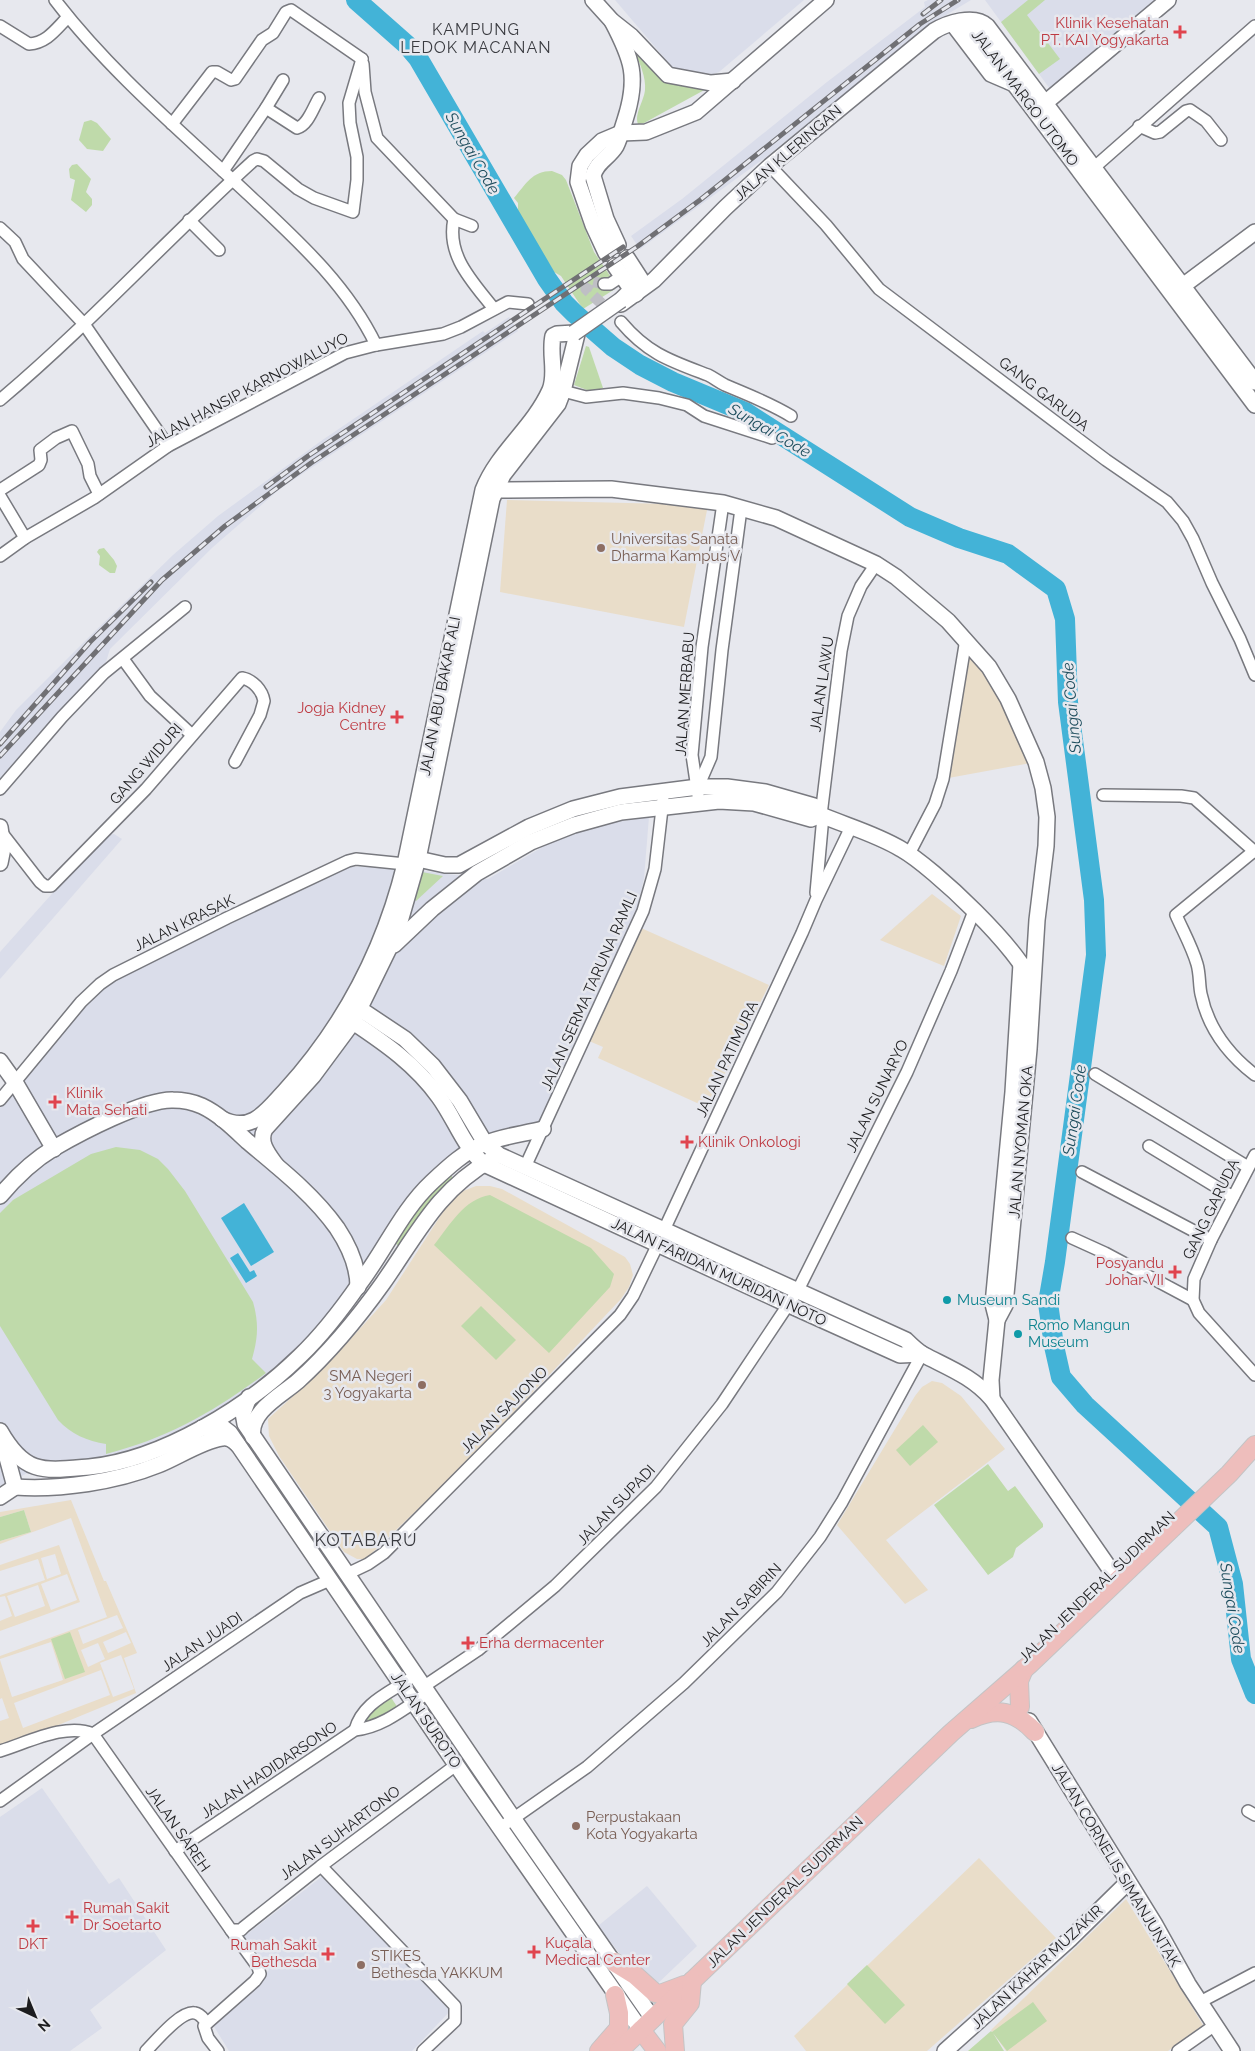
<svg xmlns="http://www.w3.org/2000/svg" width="1255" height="2051" font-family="Raleway,sans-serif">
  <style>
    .built { fill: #daddea }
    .education { fill: #e9ddc9; fill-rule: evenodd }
    .green { fill: #bfdaaa }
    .water { fill: #43b3d7 }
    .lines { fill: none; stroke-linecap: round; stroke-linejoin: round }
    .river { stroke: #43b3d7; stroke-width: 20 }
    .street-tunnel { stroke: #bfbfc5; stroke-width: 11; stroke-dasharray: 11 5.5; stroke-linecap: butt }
    .street-casing { stroke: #78797f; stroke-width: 14 }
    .secondary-casing { stroke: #78797f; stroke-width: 18 }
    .primary-casing { stroke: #c4c4c5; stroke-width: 20 }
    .street { stroke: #fff; stroke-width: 11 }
    .secondary { stroke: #fff; stroke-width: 15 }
    .primary { stroke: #eebebc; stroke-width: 18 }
    .rail-casing { stroke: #707074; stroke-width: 5 }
    .rail { stroke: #e7e8ee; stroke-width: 3; stroke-dasharray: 9; stroke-linecap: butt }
    .secondary-bridge-casing { stroke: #78797f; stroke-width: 18; stroke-linecap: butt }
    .secondary-bridge { stroke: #fff; stroke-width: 15 }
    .health-dot { fill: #e0444e; stroke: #e7e8ee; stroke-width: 2 }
    .education-dot { fill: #8d6e63; stroke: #e7e8ee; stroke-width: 2 }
    .culture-dot { fill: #0f9aa8; stroke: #e7e8ee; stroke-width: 2 }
    .labels { text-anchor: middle; stroke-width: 5; stroke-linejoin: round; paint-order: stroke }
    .health-label { font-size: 15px; fill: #be3a42; stroke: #e7e8ee; text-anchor: start }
    .street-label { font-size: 15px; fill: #1d1d1f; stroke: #e7e8ee }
    .education-label { font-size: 15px; fill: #785e54; stroke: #e7e8ee; text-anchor: start }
    .culture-label { font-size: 15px; fill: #0d838f; stroke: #e7e8ee; text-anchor: start }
    .neighbourhood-label { font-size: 16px; letter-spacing: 1px; fill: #3a3b40; stroke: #e7e8ee }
    .water-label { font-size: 16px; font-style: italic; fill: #1f4e5e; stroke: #e7e8ee }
    .quarter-label { font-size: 18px; letter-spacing: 1px; fill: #3a3b40; stroke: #e7e8ee }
  </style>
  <rect width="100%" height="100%" fill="#e7e8ee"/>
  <g class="built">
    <polygon points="615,0 804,0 719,72 713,74 676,70 673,68"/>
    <polygon points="928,0 971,0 928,26 766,157 640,249 631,236 682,199 827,82 925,7 924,2"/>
    <polygon points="985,0 1159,0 1050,89"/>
    <polygon points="509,317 518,331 281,488 213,547 110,649 105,665 0,784 0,732 16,710 88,638 173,555 218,516 321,441 483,331 485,333"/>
    <polygon points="649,817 644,878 638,905 538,1123 496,1132 448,1157 426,1176 400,1207 383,1237 330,1314 295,1352 232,1401 187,1427 138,1448 89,1460 49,1461 0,1488 0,1100 70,1015 117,977 350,867 390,867 488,879 546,845 588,829 617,822"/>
    <polygon points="114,834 122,839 0,979 0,952 100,840 107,835"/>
    <polygon points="42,1788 109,1884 119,1878 166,1950 90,2010 102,2028 70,2051 0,2051 0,1817"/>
    <polygon points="324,1875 453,2008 412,2051 229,2051 213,2025 269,1970 242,1938"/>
    <polygon points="647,1886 697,1946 655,1986 624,1959 598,1926"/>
  </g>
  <g class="education">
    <polygon points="507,500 708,505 684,627 500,592"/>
    <polygon points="966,639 1036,762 943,779"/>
    <polygon points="932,894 961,916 944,966 880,940"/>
    <polygon points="641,928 769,985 708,1108 598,1058 603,1047 589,1041"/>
    <polygon points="476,1186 490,1186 502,1189 625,1257 630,1264 633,1275 629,1287 621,1299 467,1462 371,1554 364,1559 357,1559 344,1552 279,1456 269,1436 268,1419 326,1366 386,1300 452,1198 463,1191"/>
    <polygon points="932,1381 942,1383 961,1396 1005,1449 886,1540 928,1590 905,1604 837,1525 915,1396 922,1387"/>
    <path d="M71 1500 104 1581H106L137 1653 124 1658 136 1693 22 1740 0 1746V1721L9 1718 2 1698 0 1699V1660L12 1697 63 1680 51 1642 0 1659V1656L107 1617 71 1518 0 1544V1541L31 1532 24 1510 0 1517V1512ZM117 1615 123 1628 83 1644 78 1630ZM126 1632 131 1643 108 1653 103 1642ZM98 1643 105 1659 88 1667 81 1650ZM121 1655 134 1689 113 1697 100 1663ZM101 1670 110 1695 23 1728 14 1703Z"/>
    <path d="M59 1545 80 1602 0 1631V1621L12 1616 5 1596 0 1597V1595L45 1580 38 1559 0 1571V1565ZM55 1554 61 1574 47 1579 41 1558ZM67 1574 77 1600 51 1610 41 1584ZM38 1585 45 1606 15 1617 7 1596Z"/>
    <polygon points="979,1858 1056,1938 927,2051 806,2051 794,2036"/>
    <polygon points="1126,1899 1203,2025 1168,2051 1006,2051 991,2030"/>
  </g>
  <g class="green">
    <polygon points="1028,0 1045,0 1027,15 1060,59 1039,74 1001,22"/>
    <path d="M635 52 664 82 708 88 644 123 638 124C634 114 644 101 645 90 646 77 640 64 635 52Z"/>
    <polygon points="91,120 97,123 111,139 103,151 87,149 79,140 84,122"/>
    <polygon points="77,164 91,179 86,192 92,199 92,205 86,212 71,200 75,180 70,178 69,169 72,165"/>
    <path d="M552 171 562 175 566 180 594 252 615 283V289L583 309 561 276 554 272 518 212V203L514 198C526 184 532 171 552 171Z"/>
    <polygon points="586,346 589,347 603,388 592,392 574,385"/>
    <polygon points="104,548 114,560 117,566 115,573 110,573 99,565 100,556 97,552 99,549"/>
    <polygon points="422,872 443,876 416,901 415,900"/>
    <path d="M116 1147 140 1150 158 1159 168 1169 185 1191 253 1302C259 1323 258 1338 252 1359L266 1373C215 1411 169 1438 106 1454V1444C87 1441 71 1434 58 1420L0 1326V1213L13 1200 91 1154Z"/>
    <polygon points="449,1174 452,1175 452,1180 400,1245 397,1245 395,1242 418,1205"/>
    <path d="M490 1195 591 1248 614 1274 610 1287 549 1353 434 1245C450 1225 464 1199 490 1195Z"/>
    <polygon points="481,1306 516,1340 496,1360 461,1326"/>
    <polygon points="923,1425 938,1442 910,1466 896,1450"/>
    <polygon points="261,1458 321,1547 315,1552 256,1462"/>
    <polygon points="988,1464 1008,1491 1015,1486 1043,1524 1043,1527 1016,1548 1013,1557 988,1575 934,1505"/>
    <polygon points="24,1510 31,1532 0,1541 0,1517"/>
    <polygon points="356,1597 638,2010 638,2012 634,2011 352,1600"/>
    <polygon points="70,1632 85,1672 65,1679 51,1639"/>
    <polygon points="390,1696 398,1708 383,1717 365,1722 365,1717"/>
    <polygon points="867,1965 905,2005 885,2024 847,1984"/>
    <polygon points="1033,2002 1047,2021 1007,2051 993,2033 1004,2051 968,2051 991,2031 992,2032"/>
  </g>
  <g class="water">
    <polygon points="244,1203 274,1252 251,1266 221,1218"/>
    <polygon points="238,1253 250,1272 254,1270 257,1276 246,1283 230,1258"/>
  </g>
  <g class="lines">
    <polyline class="river" points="356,0 407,45 418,58 547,279 564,303 574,313 613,347 640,365 673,382 745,412 910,517 959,538 1008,554 1056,589 1065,619 1068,702 1094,900 1096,955 1055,1262 1048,1303 1054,1346 1061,1377 1085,1405 1218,1527 1233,1584 1241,1659 1255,1694"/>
    <polyline class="street-tunnel" points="604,284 591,281 586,289 621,322"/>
    <g class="street-casing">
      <g id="street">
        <path d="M55 0C111 73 183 133 250 196 298 241 347 285 376 345"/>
        <path d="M0 26 29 44C47 43 56 29 68 17"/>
        <polyline points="363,64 365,92 377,138 454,219"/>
        <polyline points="266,108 283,80"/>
        <polyline points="172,124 212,72 217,72 231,80 235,79 262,40 273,33 286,12 291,10 362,59"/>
        <polyline points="1139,126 1155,133 1160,132 1186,111 1190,110 1206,121 1221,140"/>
        <polyline points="770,166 826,225 879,289 1106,460 1167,502 1183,521 1193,539 1212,583 1240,639 1255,675"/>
        <path d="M223 171 266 108 297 128C308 125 313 108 319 98"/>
        <polyline points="1089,172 1255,26"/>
        <polyline points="189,220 219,250"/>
        <path d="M472 226 454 219C446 256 473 282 494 309"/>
        <polyline points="0,228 15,242 23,259 84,324 168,446"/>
        <polyline points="604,284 610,284 622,276"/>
        <path d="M621 322C648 354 671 361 708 375 714 378 719 382 725 385 748 395 770 403 791 416"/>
        <polyline points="563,391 586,397 623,393 659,398 687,405 704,416 772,438"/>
        <path d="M0 400C89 325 167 239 253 161L257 159 264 161 298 189 314 198 353 212 357 180V157L350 123 349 103 362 59"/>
        <polyline points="0,490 39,465 41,460 40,450 56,438 72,431 88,464 90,476 99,494"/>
        <polyline points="0,496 25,538"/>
        <polyline points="0,556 25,538 94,498 168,446 345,353 376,345 443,334 461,327 508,302 528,304"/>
        <polyline points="123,659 150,696 192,735"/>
        <polyline points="698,787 711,757 722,650 741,509"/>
        <polyline points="0,789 62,717 104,673 185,607"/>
        <polyline points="1103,795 1181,796 1194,798 1255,852"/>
        <polyline points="699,802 692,755 702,647 723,503"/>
        <polyline points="821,815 841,651 848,616 861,586 876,564"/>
        <path d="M2 833 40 882 45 886H51L146 789 242 678C253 680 262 690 264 701L260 715 235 762"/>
        <path d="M1254 851 1176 915C1183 931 1192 947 1197 964 1200 974 1199 985 1201 994 1208 1028 1229 1055 1255 1075"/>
        <polyline points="909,854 935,804 943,779 966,639"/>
        <polyline points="816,893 823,816"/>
        <polyline points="1095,1074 1248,1167"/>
        <polyline points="0,1100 81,1002 100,984 113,975 227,918 348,861 356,859 405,864"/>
        <polyline points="1149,1146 1233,1197"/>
        <polyline points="1255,1155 1211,1240 1194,1279 1193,1300 1199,1313 1255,1375"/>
        <polyline points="525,1167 643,911 655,869 663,800"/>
        <polyline points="1082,1172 1211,1240"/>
        <polyline points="664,1230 802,933 816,900 851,827"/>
        <polyline points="1072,1238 1105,1253 1193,1300"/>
        <polyline points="347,1574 368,1564 384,1553 620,1315 633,1296 658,1244"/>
        <polyline points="423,1687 478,1650 555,1586 656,1487 722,1404 798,1290 907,1072 951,971 974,911"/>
        <path d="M355 1730C362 1704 387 1694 408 1680"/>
        <polyline points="93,1734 231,1930 241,1930 244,1927 321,1866 456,1765"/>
        <path d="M0 1751C27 1743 66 1722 93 1734"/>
        <polyline points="0,1801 93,1734 300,1593 330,1580"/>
        <polyline points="1248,1811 1255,1815"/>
        <polyline points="507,1823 587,1767 684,1683 777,1592 820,1537 842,1502 922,1354"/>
        <path d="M175 1851 355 1730C383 1727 405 1708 428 1693"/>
        <polyline points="321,1866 455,2006 455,2021 423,2051"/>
        <polyline points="1200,2002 1255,1973"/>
        <path d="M146 2051C156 2041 181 2010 195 2013 201 2014 203 2019 207 2023"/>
        <polyline points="218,2051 208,2038 204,2026 255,1981 260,1974 258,1967 231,1930"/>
        <polyline points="1178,2051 1215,2025"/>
      </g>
    </g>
    <g class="secondary-casing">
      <g id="secondary">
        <polyline points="593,0 612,21 631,36 668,75 711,83 733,81"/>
        <path d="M612 21C632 59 639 77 625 120 622 129 620 138 616 146 609 158 596 162 593 176L606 219 618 245"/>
        <polyline points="967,21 1255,405"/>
        <polyline points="953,24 991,74 1012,83"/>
        <polyline points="1045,103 1168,0"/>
        <polyline points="606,253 593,225 578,182 580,166 587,155 602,141 621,133 646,132 696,112 826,0"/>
        <polyline points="627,258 640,278 641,282 636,294"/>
        <polyline points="615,266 629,286 630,291 621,300"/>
        <polyline points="1176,291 1255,232"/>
        <path d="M621 304 654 280 725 208 770 166 934 31C947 23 974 14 987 26L1255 382"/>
        <polyline points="496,490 611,489 723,503 776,518 876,564 896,577 948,621 989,667 1008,699 1036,762 1043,788 1047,817 1046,846 1037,920 1029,1049 1005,1305 997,1320"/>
        <polyline points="0,827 3,848 0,863"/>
        <path d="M418 859 445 865H459L529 827 573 809 620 797 698 787H727L765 792 814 806 821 815C847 826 876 834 901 849 933 867 1023 952 1032 985"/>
        <polyline points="394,945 432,909 477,873 531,842 574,825 621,812 719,801 754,803 811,819 821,815"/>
        <path d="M360 1009 405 1039 433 1066 460 1101 485 1143 499 1155 906 1340C911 1345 917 1351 924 1355 949 1368 973 1377 992 1399L1112 1572"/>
        <path d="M353 1022C386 1044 416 1065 439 1097 455 1119 464 1147 484 1164L787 1304 900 1355 922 1354"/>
        <polyline points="0,1061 15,1082 54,1149"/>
        <path d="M222 1119C252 1134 267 1110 285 1091 345 1025 384 950 405 864L483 490C498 452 533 428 550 390 557 373 549 354 553 336L557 334 574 333"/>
        <path d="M276 1165C268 1154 258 1142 265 1129L313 1076 353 1022 397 932 418 859 492 499 503 475 558 404 563 391 577 334"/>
        <path d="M0 1196C15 1178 34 1160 54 1148 80 1133 144 1099 173 1100 183 1100 193 1102 202 1106 219 1114 233 1128 247 1141 278 1167 313 1194 337 1228 349 1246 358 1265 358 1287"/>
        <polyline points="249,1397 243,1413 245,1424 513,1818 653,2019"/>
        <polyline points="992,1399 991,1380 997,1320 993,1304 1013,1092 1021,964"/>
        <polyline points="202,1428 221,1426 230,1433 470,1785 641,2030"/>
        <path d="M0 1431C25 1475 43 1471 89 1467 162 1460 248 1407 300 1356 323 1334 342 1309 360 1283 385 1250 402 1210 432 1182 447 1168 465 1151 484 1144 502 1136 524 1134 543 1129"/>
        <path d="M253 1437C248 1412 282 1395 298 1381 330 1352 358 1318 383 1283 418 1233 437 1191 492 1159"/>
        <polyline points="3,1443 15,1487"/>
        <path d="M15 1487C60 1490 116 1482 158 1465 176 1458 204 1440 222 1438 229 1437 233 1440 238 1445"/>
        <polyline points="0,1497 15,1487"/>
        <polyline points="1029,1721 1154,1923 1188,1984 1232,2051"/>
        <polyline points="945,2051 1070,1939 1128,1882"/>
      </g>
    </g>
    <g class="primary-casing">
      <g id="primary">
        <polyline points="1020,1707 1019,1681 1024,1669"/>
        <path d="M971 1719C998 1707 1015 1711 1035 1732"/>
        <polyline points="614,1962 635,1975 655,1993 660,1994 684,1985"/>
        <polyline points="641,2030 657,2051"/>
        <polyline points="599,2051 619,2028 619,2013 615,1995"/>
        <polyline points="619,2051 951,1733 1029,1665 1229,1474 1255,1445"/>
        <polyline points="675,2051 673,2024 690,2003 692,1981"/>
      </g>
    </g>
    <use href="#street" class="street"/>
    <use href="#secondary" class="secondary"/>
    <use href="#primary" class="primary"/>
    <g class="rail-casing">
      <g id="rail">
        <polyline points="923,14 941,0"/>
        <polyline points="266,487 308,456 623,247"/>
        <polyline points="0,744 90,642 151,582"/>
        <polyline points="0,756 162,580 225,526 311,463 638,246 700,200 920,24 958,0"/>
      </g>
    </g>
    <use href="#rail" class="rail"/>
    <g class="secondary-bridge-casing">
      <polyline id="secondary-bridge" points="574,333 621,300"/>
    </g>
    <use href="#secondary-bridge" class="secondary-bridge"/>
  </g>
  <g class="health-dot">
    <path d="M1177.5 24.5h5v5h5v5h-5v5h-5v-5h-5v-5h5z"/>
    <path d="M394.5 709.5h5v5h5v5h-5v5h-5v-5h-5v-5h5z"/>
    <path d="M52.5 1094.5h5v5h5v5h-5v5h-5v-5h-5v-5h5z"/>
    <path d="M684.5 1134.5h5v5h5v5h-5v5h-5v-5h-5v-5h5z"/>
    <path d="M1172.5 1264.5h5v5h5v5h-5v5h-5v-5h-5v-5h5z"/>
    <path d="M465.5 1635.5h5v5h5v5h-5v5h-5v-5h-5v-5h5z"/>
    <path d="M69.5 1909.5h5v5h5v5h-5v5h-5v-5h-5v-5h5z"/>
    <path d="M30.5 1918.5h5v5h5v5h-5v5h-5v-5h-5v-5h5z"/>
    <path d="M531.5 1944.5h5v5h5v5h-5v5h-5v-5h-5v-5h5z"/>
    <path d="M325.5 1946.5h5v5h5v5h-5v5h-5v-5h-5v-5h5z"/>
  </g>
  <g class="education-dot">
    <circle cx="601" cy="548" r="5"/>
    <circle cx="422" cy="1385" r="5"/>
    <circle cx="576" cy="1826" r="5"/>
    <circle cx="361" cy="1965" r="5"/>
  </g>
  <g class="culture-dot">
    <circle cx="947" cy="1300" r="5"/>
    <circle cx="1018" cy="1334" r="5"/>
  </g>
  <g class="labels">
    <g class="health-label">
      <text x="1169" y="28" text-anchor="end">Klinik Kesehatan<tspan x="1169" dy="17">PT. KAI Yogyakarta</tspan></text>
      <text x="386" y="713" text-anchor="end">Jogja Kidney<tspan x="386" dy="17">Centre</tspan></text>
      <text x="66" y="1098">Klinik<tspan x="66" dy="17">Mata Sehati</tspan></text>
      <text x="698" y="1147">Klinik Onkologi</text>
      <text x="1164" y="1268" text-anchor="end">Posyandu<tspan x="1164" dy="17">Johar VII</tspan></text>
      <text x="479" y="1648">Erha dermacenter</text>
      <text x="83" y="1913">Rumah Sakit<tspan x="83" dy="17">Dr Soetarto</tspan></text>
      <text x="545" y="1948">Kuçala<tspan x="545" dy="17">Medical Center</tspan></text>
      <text x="33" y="1949" text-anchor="middle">DKT</text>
      <text x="317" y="1950" text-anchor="end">Rumah Sakit<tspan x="317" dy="17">Bethesda</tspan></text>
    </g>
    <g class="street-label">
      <text transform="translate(1025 98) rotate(53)" y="5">JALAN MARGO UTOMO</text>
      <text transform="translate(788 153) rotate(-41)" y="5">JALAN KLERINGAN</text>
      <text transform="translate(247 390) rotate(-28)" y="5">JALAN HANSIP KARNOWALUYO</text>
      <text transform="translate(1044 394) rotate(38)" y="5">GANG GARUDA</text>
      <text transform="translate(822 684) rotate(-82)" y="5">JALAN LAWU</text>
      <text transform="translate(685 694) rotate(-86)" y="5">JALAN MERBABU</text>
      <text transform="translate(440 696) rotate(-79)" y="5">JALAN ABU BAKAR ALI</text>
      <text transform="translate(146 764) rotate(-49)" y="5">GANG WIDURI</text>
      <text transform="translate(184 923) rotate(-26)" y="5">JALAN KRASAK</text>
      <text transform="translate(589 991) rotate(-66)" y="5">JALAN SERMA TARUNA RAMLI</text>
      <text transform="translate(727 1059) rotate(-65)" y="5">JALAN PATIMURA</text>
      <text transform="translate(877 1096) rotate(-64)" y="5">JALAN SUNARYO</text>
      <text transform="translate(1021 1142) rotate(-85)" y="5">JALAN NYOMAN OKA</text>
      <text transform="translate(1211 1209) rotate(-64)" y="5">GANG GARUDA</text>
      <text transform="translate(719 1272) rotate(25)" y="5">JALAN FARIDAN MURIDAN NOTO</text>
      <text transform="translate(504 1410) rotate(-45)" y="5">JALAN SAJIONO</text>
      <text transform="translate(616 1505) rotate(-46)" y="5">JALAN SUPADI</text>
      <text transform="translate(1097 1587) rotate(-44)" y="5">JALAN JENDERAL SUDIRMAN</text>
      <text transform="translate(741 1605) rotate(-46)" y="5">JALAN SABIRIN</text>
      <text transform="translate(202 1642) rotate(-34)" y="5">JALAN JUADI</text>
      <text transform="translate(426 1720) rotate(56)" y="5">JALAN SUROTO</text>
      <text transform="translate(269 1770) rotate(-34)" y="5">JALAN HADIDARSONO</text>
      <text transform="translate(178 1829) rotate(55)" y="5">JALAN SAREH</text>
      <text transform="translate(340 1833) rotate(-37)" y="5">JALAN SUHARTONO</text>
      <text transform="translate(1116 1865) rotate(59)" y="5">JALAN CORNELIS SIMANJUNTAK</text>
      <text transform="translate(785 1892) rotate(-44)" y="5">JALAN JENDERAL SUDIRMAN</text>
      <text transform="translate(1037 1967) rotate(-43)" y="5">JALAN KAHAR MUZAKIR</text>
    </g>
    <g class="education-label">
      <text x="611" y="544">Universitas Sanata<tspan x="611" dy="17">Dharma Kampus V</tspan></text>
      <text x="412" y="1381" text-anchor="end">SMA Negeri<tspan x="412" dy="17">3 Yogyakarta</tspan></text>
      <text x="586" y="1822">Perpustakaan<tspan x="586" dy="17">Kota Yogyakarta</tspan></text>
      <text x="371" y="1961">STIKES<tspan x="371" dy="17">Bethesda YAKKUM</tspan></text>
    </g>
    <g class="culture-label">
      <text x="957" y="1305">Museum Sandi</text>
      <text x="1028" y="1330">Romo Mangun<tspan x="1028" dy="17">Museum</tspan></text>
    </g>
    <g class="neighbourhood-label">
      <text x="476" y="35">KAMPUNG<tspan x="476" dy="18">LEDOK MACANAN</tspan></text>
    </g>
    <g class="water-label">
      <text transform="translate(473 153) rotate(60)" y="6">Sungai Code</text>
      <text transform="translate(770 430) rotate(30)" y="6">Sungai Code</text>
      <text transform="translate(1071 708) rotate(-95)" y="6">Sungai Code</text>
      <text transform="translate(1074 1110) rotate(-82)" y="6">Sungai Code</text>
      <text transform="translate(1233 1608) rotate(81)" y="6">Sungai Code</text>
    </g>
    <g class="quarter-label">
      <text x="366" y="1546">KOTABARU</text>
    </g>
  </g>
  <g transform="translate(35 2016) rotate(136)" stroke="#e7e8ee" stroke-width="4" paint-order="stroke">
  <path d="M0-4L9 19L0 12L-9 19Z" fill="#1d1d1f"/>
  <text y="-8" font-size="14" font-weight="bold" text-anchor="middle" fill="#1d1d1f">N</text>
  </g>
</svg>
